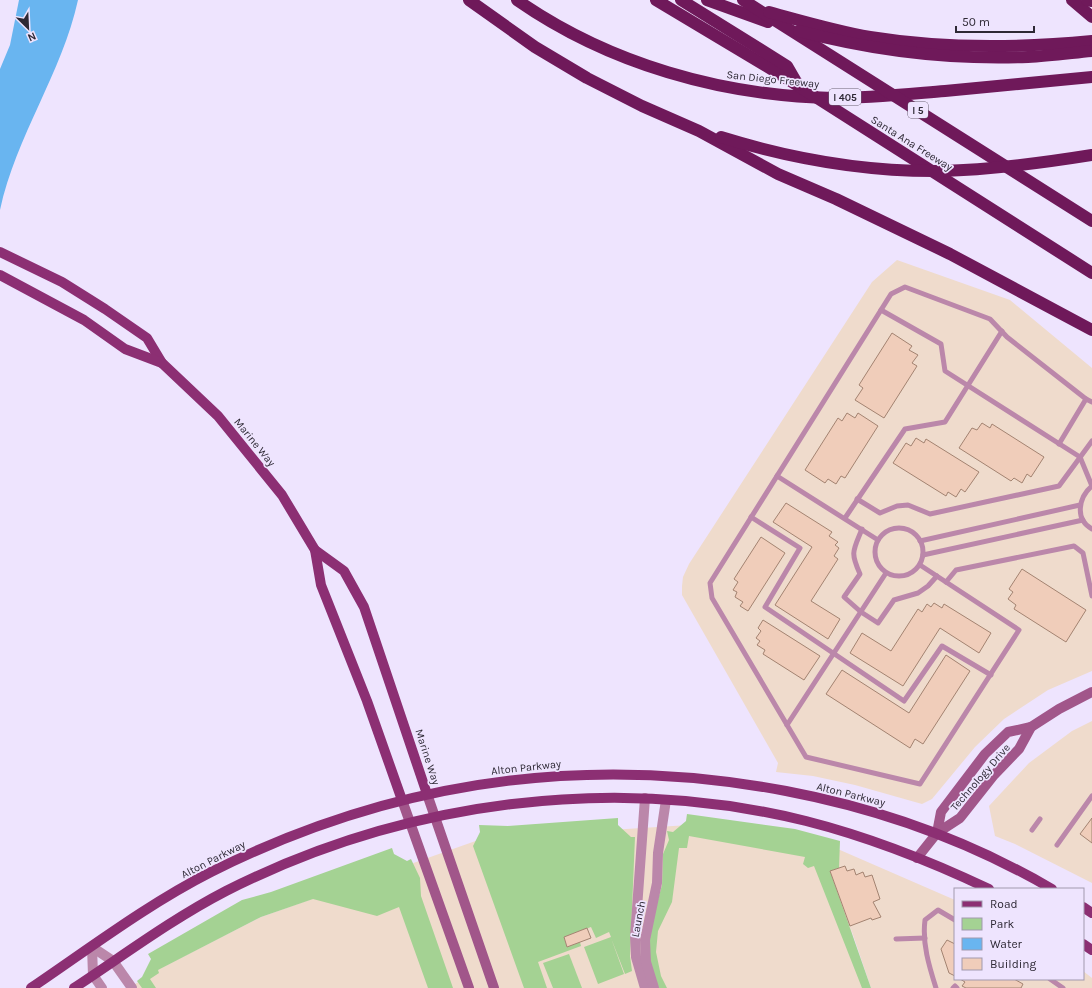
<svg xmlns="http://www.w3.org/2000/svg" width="1092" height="988" font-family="Karla,sans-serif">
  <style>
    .commercial { fill: #efdbcc }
    .green { fill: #a4d293 }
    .water { fill: #69b5f0 }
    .building { fill: #f0cdba; stroke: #a38371 }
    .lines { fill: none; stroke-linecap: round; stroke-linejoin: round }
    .lane { stroke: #bb87aa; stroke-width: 5 }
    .street { stroke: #bb87aa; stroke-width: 10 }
    .secondary { stroke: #a1568a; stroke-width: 10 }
    .primary { stroke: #8c2f73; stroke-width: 10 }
    .highway { stroke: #6f195a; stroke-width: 12 }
    .labels { text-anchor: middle; stroke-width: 3.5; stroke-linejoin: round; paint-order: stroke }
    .shield { fill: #eee4fe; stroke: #686171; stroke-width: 1 }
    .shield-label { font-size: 10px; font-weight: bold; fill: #2e2935 }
    .street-label { font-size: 11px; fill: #2e2935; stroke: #eee4fe }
  </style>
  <rect width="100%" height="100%" fill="#eee4fe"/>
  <g class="commercial">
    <polygon points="897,260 1010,300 1092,368 1092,671 1048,690 1004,719 975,747 932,799 922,804 855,785 813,776 776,772 778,763 682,595 682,586 683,577 689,564 872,282"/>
    <polygon points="1092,721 1092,883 1015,844 995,836 989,806 1029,763 1072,731"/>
    <polygon points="689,825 840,850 955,900 955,979 1083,979 1083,971 1092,978 1092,988 871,988 850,926 867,988 129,988 157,970 261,917 484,838"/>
  </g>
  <g class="green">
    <polygon points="687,814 795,829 840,841 839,868 830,871 871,988 862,988 814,866 808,868 803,864 805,857 689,836 687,848 679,848 672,902 658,931 656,952 661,976 667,988 656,988 646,943 662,885 663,854 669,840 667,831 673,832 686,821"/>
    <polygon points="618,818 618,825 631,837 635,837 630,956 632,971 625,974 611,938 624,974 598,984 584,947 611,937 609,932 596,938 591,927 564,937 567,947 580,942 581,946 538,962 547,988 524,988 473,846 480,832 479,825 508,826"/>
    <polygon points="392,848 394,854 407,861 411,859 420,878 421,896 453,988 428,988 399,907 377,916 313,899 261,917 158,970 159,973 150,979 156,988 142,988 137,981 142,977 151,959 148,954 242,900 271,892"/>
    <polygon points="569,954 582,988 553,988 543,963"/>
  </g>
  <path class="water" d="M19 0H78C62 73 16 136 0 210V69L10 45Z"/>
  <g class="building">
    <polygon points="892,333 912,346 909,350 918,355 912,363 917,366 884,418 855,400 863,388 859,385"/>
    <polygon points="847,413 855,418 858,413 878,426 845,478 841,476 836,484 828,479 825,483 805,470 838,418 842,421"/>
    <polygon points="982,423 990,428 992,424 1044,457 1031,477 1027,474 1022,483 1014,478 1011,481 959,448 972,428 977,430"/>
    <polygon points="916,438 924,443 926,439 979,472 965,492 961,489 956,497 948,492 946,496 893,463 906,443 911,446"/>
    <polygon points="786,503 832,532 829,536 838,542 835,545 839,548 834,556 838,559 811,601 840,619 828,639 775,605 812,547 773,522"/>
    <polygon points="761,537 785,553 748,611 740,606 743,602 735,597 737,592 733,590 738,582 734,579"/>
    <polygon points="1022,569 1086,610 1066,642 1014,609 1016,605 1008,599 1013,592 1009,589"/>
    <polygon points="934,603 942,608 944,604 991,633 979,653 940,628 903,686 850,653 862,633 891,651 918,609 922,612 927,604 931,607"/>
    <polygon points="763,620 820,656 804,680 763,654 765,650 757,645 760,641 756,638 761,631 758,628"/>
    <polygon points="946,655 970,671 923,744 915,739 910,748 826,694 842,670 909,713"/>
    <polygon points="1092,818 1092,843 1080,834"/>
    <polygon points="845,866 847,871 854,869 856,875 863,872 865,877 872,875 880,899 873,902 881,917 872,920 871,918 850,926 830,871"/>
    <polygon points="587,928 591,938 567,947 564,937"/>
    <polygon points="947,940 955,944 955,976 949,973 941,949"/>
    <polygon points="960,979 1014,979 1023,984 1021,988 966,988 962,986 965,982"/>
  </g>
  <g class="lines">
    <g class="lane">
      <polyline points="881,310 941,344 945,371 1080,457 1092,486"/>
      <polyline points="1059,444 1086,399"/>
      <polyline points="777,476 878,540"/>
      <path d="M1092 486C1079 497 1074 519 1092 529"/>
      <polyline points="857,499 880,513 897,506 908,505 930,514 1059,486 1092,441"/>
      <polyline points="751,517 800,548 765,607 904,701 942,646 991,675"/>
      <polyline points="845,518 905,429 945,422 1002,331"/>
      <circle cx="899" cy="552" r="24"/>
      <path d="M862 529C853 551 850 552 860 574L844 597 861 612 878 623 894 600 918 593 928 586 937 576"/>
      <polyline points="920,541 1080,505"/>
      <polyline points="923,555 1083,520"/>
      <polyline points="920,565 1019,630 920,784 806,757 712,598 710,583 891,294 905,287 990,319 1007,337 1086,399 1092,402"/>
      <polyline points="946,582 956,570 1074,546 1083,553 1092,596"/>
      <polyline points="787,725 886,573"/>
      <polyline points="1032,830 1040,819"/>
      <polyline points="1057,845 1092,796"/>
      <polyline points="896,939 925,938"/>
      <polyline points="1050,979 1063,988"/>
      <path d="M936 988C929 966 922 943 925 920L938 910 955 920"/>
      <polyline points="953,988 955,986 957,988"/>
    </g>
    <g class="street">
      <polyline points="645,798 635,936 636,957 645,988"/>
      <polyline points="92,947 113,961 132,988"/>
      <polyline points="92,947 93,975 102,988"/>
      <polyline points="654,988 646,962 645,940 657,883 658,853 666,800"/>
    </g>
    <g class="secondary">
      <polyline points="427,794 494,988"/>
      <polyline points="402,800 469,988"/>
      <polyline points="937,833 941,812 985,754 1008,732 1031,727"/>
      <polyline points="917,858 937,833 960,818 994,775 1019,749 1031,727 1059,709 1092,692"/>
    </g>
    <g class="primary">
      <polyline points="0,252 62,282 105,309 147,338 162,363 218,416 282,495 315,550 321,585 367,701 402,800"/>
      <polyline points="0,275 84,320 125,349 162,363"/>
      <polyline points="315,550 344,571 364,607 427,794"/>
      <polyline points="1083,907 1092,913"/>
      <polyline points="1083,944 1092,950"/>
      <path d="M31 988C90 948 148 904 211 872 393 781 586 753 786 791 881 809 968 840 1052 889"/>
      <path d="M74 988C124 955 172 919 226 891 404 801 612 773 806 821 869 837 930 861 989 889"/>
    </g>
    <g class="highway">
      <polyline points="469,0 535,47 587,78 642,106 699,131 778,174 836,199 950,254 1092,330"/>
      <path d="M517 0C609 64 722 96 833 98 870 98 908 94 945 91 994 86 1043 82 1092 77"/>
      <polyline points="656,0 781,75 1092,273"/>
      <polyline points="681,0 787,66 798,85"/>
      <polyline points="707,0 768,22"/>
      <polyline points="743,0 1092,221"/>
      <polyline points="1072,0 1092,17"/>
      <polyline points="1087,0 1092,1"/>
      <path d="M769 12C802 21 836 31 870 37 944 49 1018 48 1092 41"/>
      <path d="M799 31C874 51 951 60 1028 57 1049 56 1071 53 1092 51"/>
      <path d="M721 137C792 159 867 172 942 171 992 170 1042 163 1092 155"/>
    </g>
  </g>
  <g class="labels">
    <g class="shield">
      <rect x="829" y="89" width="32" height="16" rx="3"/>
      <rect x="908" y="102" width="20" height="16" rx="3"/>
    </g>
    <g class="shield-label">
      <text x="845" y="101">I 405</text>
      <text x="918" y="114">I 5</text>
    </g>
    <g class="street-label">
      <text transform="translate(773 79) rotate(6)" y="4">San Diego Freeway</text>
      <text transform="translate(912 143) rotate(32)" y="4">Santa Ana Freeway</text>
      <text transform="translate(255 442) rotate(51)" y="4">Marine Way</text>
      <text transform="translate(428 757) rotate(72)" y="4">Marine Way</text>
      <text transform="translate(526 767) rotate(-6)" y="4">Alton Parkway</text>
      <text transform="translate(980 777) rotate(-49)" y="4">Technology Drive</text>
      <text transform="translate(851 794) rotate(14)" y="4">Alton Parkway</text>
      <text transform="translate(213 859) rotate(-27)" y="4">Alton Parkway</text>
      <text transform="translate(638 919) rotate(-79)" y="4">Launch</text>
    </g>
  </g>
  <rect x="954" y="888" width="130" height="92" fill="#eee4fe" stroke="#a199ae"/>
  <rect x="962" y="901" width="20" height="6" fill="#8c2f73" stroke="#a199ae"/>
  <text x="990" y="908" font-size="12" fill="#2e2935">Road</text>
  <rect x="962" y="918" width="20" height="12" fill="#a4d293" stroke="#a199ae"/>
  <text x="990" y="928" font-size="12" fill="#2e2935">Park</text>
  <rect x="962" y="938" width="20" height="12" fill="#69b5f0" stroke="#a199ae"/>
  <text x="990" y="948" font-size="12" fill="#2e2935">Water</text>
  <rect x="962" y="958" width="20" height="12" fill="#f0cdba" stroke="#a199ae"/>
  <text x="990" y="968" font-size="12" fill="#2e2935">Building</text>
  <g transform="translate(28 28) rotate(156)" stroke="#eee4fe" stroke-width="3" paint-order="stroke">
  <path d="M0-3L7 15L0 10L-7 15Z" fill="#2e2935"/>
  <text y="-6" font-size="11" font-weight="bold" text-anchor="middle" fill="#2e2935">N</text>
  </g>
  <path d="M956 26v6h78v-6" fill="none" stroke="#2e2935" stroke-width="2"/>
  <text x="962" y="26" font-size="12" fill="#2e2935" stroke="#eee4fe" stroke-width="3" paint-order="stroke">50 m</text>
</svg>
